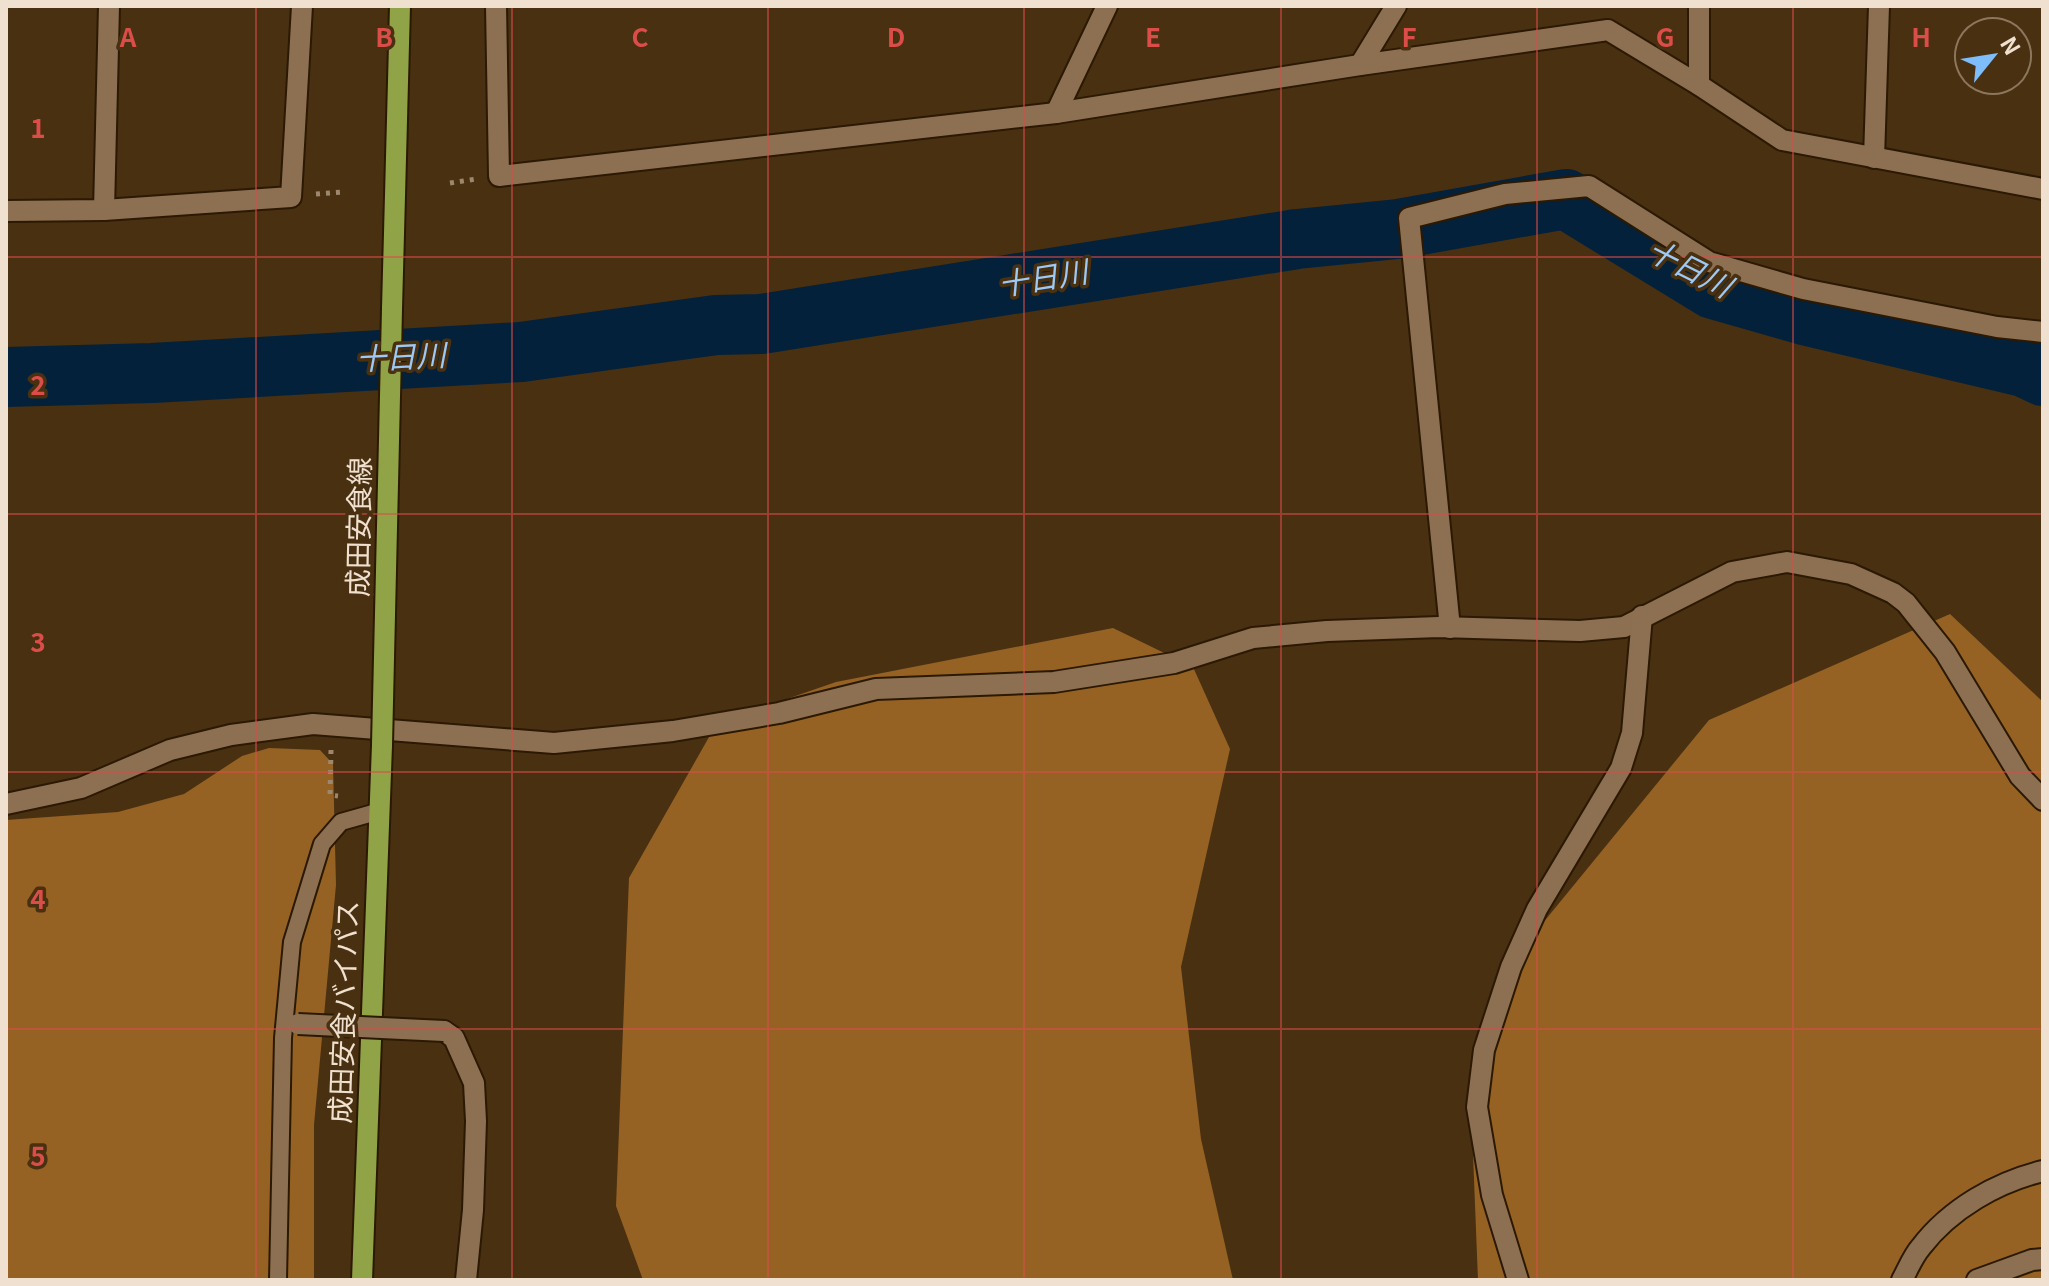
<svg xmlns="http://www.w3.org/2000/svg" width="2049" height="1286" font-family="Georgia,'Noto Sans JP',serif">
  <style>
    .forest { fill: #956224 }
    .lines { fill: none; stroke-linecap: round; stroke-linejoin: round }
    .river { stroke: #03213b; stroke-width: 60 }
    .service-casing { stroke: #2b1903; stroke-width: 20 }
    .minor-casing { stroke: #2b1903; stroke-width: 24 }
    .primary-casing { stroke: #2b1903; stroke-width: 24 }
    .path { stroke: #9c876f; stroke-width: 5; stroke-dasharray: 4 6; stroke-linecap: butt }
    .service { stroke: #8d7051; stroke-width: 16 }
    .minor { stroke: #8d7051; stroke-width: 20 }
    .primary { stroke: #90a347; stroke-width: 20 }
    .minor-bridge-casing { stroke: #2b1903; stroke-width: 24; stroke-linecap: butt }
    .primary-bridge-casing { stroke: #2b1903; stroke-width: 24; stroke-linecap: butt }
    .minor-bridge { stroke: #8d7051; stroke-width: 20 }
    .primary-bridge { stroke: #90a347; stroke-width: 20 }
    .grid { fill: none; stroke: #db4d49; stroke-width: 2; stroke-opacity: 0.55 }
    .labels { text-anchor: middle; stroke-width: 7; stroke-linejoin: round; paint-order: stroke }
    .street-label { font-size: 28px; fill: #f0e0cf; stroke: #493011 }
    .water-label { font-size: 30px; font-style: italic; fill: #9cc9f5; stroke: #493011 }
    .grid-label { font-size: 26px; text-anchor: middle; font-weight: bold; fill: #db4d49; stroke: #493011; stroke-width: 7; stroke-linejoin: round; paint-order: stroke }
  </style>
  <rect width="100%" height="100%" fill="#493011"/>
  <g class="forest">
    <polygon points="1950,614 2043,702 2043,1280 1478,1280 1470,1078 1510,963 1709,720"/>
    <polygon points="1113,628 1193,667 1230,749 1181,967 1201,1139 1233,1280 643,1280 616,1206 629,878 717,723 836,682"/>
    <polygon points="269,748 320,750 333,764 336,885 314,1125 314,1280 6,1280 6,820 118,812 184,794 242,756"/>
  </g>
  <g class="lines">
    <polyline class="river" points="6,377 152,373 521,352 716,325 761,324 1297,239 1398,229 1566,199 1713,289 1804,315 2024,367 2043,376"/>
    <g class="service-casing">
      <polyline id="service" points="278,1280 283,1038 292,942 322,844 341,822 380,811"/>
    </g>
    <g class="minor-casing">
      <g id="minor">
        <polyline points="496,6 499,176 1056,113 1360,65 1608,30 1699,85 1782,140 2043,189"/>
        <polyline points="1699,6 1699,85"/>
        <polyline points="1360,65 1396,6"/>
        <polyline points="1056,113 1107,6"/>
        <polyline points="1874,158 1879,6"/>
        <polyline points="104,210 109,6"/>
        <polyline points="6,211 104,210 291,197 302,6"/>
        <polyline points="1450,628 1409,218 1505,194 1589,186 1709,262 1803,289 1997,327 2043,332"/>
        <polyline points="6,804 81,788 170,750 231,735 313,724 554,743 673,731 779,713 876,689 1054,682 1174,663 1253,638 1327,631 1439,627 1580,631 1624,627 1732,572 1787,562 1851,574 1893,593 1906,603 1945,652 2020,776 2043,800"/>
        <polyline points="444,1031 454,1038 474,1083 476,1121 473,1210 466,1280"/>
        <polyline points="1518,1280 1492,1195 1477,1107 1484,1050 1511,967 1537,909 1621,768 1632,733 1642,616"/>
        <path d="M1902 1280C1908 1269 1913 1256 1921 1247 1950 1209 1997 1182 2043 1171"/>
        <polyline points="1977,1280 2032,1260 2043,1259"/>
      </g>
    </g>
    <g class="primary-casing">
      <g id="primary">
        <polyline points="392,309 400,6"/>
        <polyline points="362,1280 382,745"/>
      </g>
    </g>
    <g class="path">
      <polyline points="450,183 476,179"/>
      <polyline points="316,194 342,192"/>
      <polyline points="331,750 330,795 338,796"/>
    </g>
    <use href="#service" class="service"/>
    <use href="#minor" class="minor"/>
    <use href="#primary" class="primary"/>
    <g class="minor-bridge-casing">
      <polyline id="minor-bridge" points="298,1024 444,1031"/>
    </g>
    <g class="primary-bridge-casing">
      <polyline id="primary-bridge" points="382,745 392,309"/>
    </g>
    <use href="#minor-bridge" class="minor-bridge"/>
    <use href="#primary-bridge" class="primary-bridge"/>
  </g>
  <path class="grid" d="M256 6V1280M512 6V1280M768 6V1280M1024 6V1280M1281 6V1280M1537 6V1280M1793 6V1280M6 257H2043M6 514H2043M6 772H2043M6 1029H2043"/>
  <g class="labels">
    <g class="street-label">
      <text transform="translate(359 527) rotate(-89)" y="10">成田安食線</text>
      <text transform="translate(344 1012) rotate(-88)" y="10">成田安食バイパス</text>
    </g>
    <g class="water-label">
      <text transform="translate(1689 269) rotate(27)" y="10">十日川</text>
      <text transform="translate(1043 279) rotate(-9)" y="10">十日川</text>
      <text transform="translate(401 358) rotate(-3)" y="10">十日川</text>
    </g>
  </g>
  <g class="grid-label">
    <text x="128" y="47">A</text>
    <text x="384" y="47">B</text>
    <text x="640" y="47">C</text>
    <text x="896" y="47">D</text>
    <text x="1153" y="47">E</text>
    <text x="1409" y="47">F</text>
    <text x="1665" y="47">G</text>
    <text x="1921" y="47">H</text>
    <text x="38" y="138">1</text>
    <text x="38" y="395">2</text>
    <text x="38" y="652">3</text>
    <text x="38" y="909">4</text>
    <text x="38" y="1166">5</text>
  </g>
  <rect width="2049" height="1286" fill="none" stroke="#f0e0cf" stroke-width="16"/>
  <g transform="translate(1993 56) rotate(60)"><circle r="38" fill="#493011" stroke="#8c765d" stroke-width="2"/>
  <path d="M0-6L14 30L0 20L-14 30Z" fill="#7ebdf9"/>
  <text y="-12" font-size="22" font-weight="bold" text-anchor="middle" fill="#f0e0cf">N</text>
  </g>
</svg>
